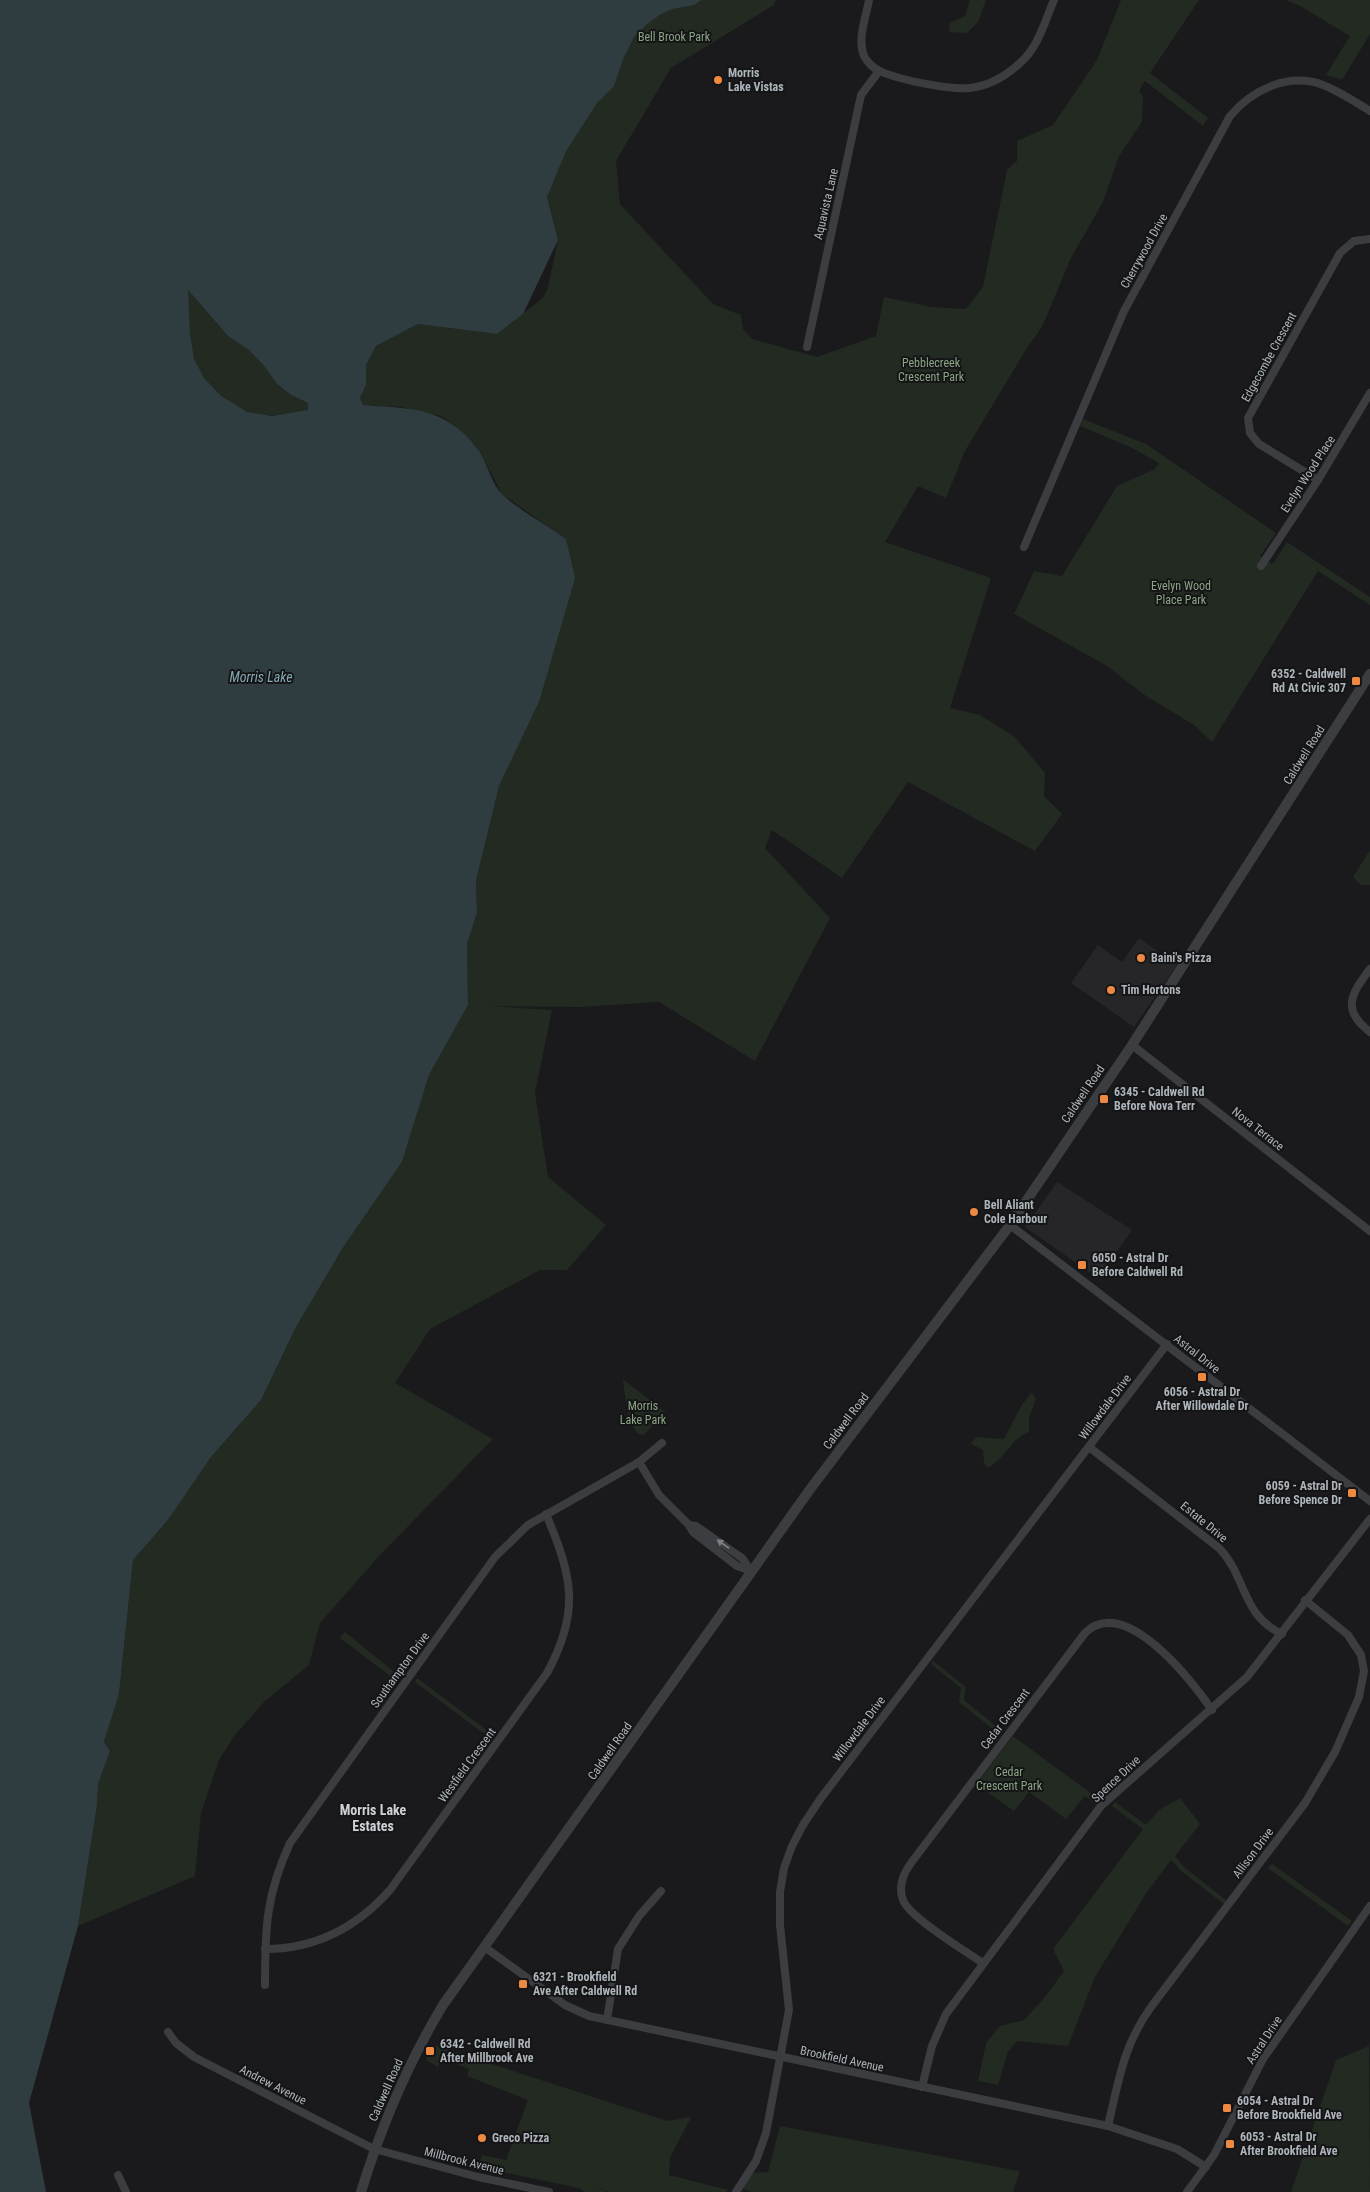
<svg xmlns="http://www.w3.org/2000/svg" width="1370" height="2192" font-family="'Roboto Condensed',sans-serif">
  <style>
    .built { fill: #262629 }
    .green { fill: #222a22 }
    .water { fill: #303d40; fill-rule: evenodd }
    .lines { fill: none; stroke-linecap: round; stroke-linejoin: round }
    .minor { stroke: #3b3d41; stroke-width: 8 }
    .tertiary { stroke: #3b3d41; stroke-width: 10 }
    .oneway { fill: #7a7f84 }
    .poi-dot { fill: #ed8940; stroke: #151517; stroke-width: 2 }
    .labels { text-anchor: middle; stroke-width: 4; stroke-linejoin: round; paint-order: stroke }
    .park-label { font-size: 12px; fill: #8aa584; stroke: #151517 }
    .poi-label { font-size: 12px; font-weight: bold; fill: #adb5bb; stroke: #151517; text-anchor: start }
    .street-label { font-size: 12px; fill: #adb5bb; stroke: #151517 }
    .water-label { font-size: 14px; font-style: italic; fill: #85aab4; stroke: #151517 }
    .neighbourhood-label { font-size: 14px; font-weight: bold; fill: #ced2d7; stroke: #151517 }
  </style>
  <rect width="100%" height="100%" fill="#1a1a1c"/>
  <g class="built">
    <polygon points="1139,938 1177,965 1134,1027 1071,983 1098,945 1122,962"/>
    <polygon points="1057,1182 1132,1230 1098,1278 1025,1227"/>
  </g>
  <g class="green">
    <polygon points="662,0 776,0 774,5 671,68 616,161 620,204 713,304 741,315 743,329 752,339 817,357 876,336 884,297 931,307 966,309 983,287 1007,170 1017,161 1017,141 1053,125 1097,60 1121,0 1199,0 1150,73 1208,118 1203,126 1145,81 1139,91 1143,96 1142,122 1119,156 1103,202 1071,258 1042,327 1027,348 965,451 946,498 918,486 885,542 991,578 950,708 980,715 1015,737 1045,773 1044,796 1062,814 1035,851 908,782 842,878 772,830 765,848 830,918 755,1061 659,1002 580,1007 489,1006 552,1010 535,1093 548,1177 606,1225 567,1270 540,1270 430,1329 395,1383 493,1439 380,1555 320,1623 309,1665 265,1701 235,1735 219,1760 201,1813 195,1876 78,1926 97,1805 98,1784 110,1751 104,1742 119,1694 133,1560 168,1520 211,1457 261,1400 296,1327 344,1246 402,1162 429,1075 468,1005 467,944 477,914 476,881 499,786 539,702 566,539 502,494 480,452 452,424 441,416 400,407 363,405 360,398 366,385 366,365 376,346 418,324 497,334 543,298 548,287 558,240 547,197 564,150 623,41"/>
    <polygon points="970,0 986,0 978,22 967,33 949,32 950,23 965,16"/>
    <polygon points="1286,0 1370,0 1370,34 1342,80 1326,75 1350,36 1300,6"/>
    <path d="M187 289 228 336 249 350 265 367 277 384 291 395 308 403 309 411C290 414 266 419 247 412 225 404 201 381 194 358 187 337 188 312 187 289Z"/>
    <polygon points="1083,419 1146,444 1276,533 1260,556 1273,564 1287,542 1370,597 1370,605 1318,571 1212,742 1194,725 1146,696 1107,666 1014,614 1034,571 1062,576 1117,486 1155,469 1159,463 1130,447 1080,426"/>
    <polygon points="1370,850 1370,885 1361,885 1353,877"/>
    <path d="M623 1379 665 1412 644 1435 638 1434C627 1421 625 1396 623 1379Z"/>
    <path d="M1031 1393 1036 1398 1029 1418V1432C1010 1439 1006 1459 987 1468L984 1462 983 1450 971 1444 976 1437 1004 1439 1021 1406Z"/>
    <polygon points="345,1632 398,1675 394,1679 340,1638"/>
    <polygon points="933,1661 966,1687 964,1700 1002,1731 999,1734 959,1702 961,1688 931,1664"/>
    <polygon points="417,1678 489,1732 487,1736 415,1682"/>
    <polygon points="1013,1736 1100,1800 1096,1804 1085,1796 1066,1819 1029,1792 1014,1811 976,1784"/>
    <polygon points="1180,1798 1200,1824 1175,1856 1184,1867 1227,1901 1224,1904 1180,1870 1171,1860 1147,1892 1095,1977 1068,2046 1017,2041 1008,2052 998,2085 978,2081 986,2043 1000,2026 1024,2020 1045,1997 1064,1971 1053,1949 1143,1829 1112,1806 1115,1802 1146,1825 1159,1810"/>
    <polygon points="1272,1864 1352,1921 1348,1926 1268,1868"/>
    <polygon points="434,2045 667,2121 691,2117 670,2158 669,2175 728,2190 726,2192 609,2192 594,2185 607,2192 585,2192 579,2188 478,2167 482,2155 506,2160 528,2100 467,2076 469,2069 441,2058 438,2067 426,2060"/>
    <polygon points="1369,2046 1370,2192 1291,2192 1336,2060"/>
    <polygon points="780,2126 1020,2171 1013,2192 752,2192 743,2189 748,2173 768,2172"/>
  </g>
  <path class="water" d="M0 0H701L694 5 672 9 661 14 647 24 634 37 623 59 614 86 597 103 566 151 547 197 558 240 523 314 497 334 418 324 376 346 366 365V385L360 398 363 405C413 409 446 406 479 451 488 464 491 484 503 495 519 510 547 525 566 539L575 578 539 702 499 786 476 881 477 913 467 944 468 1005 429 1075 402 1162 344 1246 296 1327 261 1400 211 1457 168 1520 133 1560 119 1694 104 1742 110 1751 98 1784 97 1805 78 1926 29 2103 46 2192H0ZM188 290 228 336 249 350 265 367 277 384 291 395 308 403V410L272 416 247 412 221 396 204 378 194 359 190 334Z"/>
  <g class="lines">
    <g class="minor">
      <path d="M869 0C866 17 857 39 864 56 867 62 874 69 880 71 899 80 950 90 970 88 989 86 1006 76 1020 63 1038 48 1045 21 1054 0"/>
      <polyline points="807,347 861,95 879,71"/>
      <polyline points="1318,480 1259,444 1250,433 1248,418 1340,253 1354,241 1370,239"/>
      <path d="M1024 547 1124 311 1230 116C1252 90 1288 72 1323 85 1339 91 1355 102 1370 111"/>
      <polyline points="1261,566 1318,480 1370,393"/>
      <path d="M1370 969C1351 994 1341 1010 1370 1032"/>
      <polyline points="1132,1045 1370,1231"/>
      <polyline points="1010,1225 1370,1501"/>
      <path d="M1089 1447 1219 1548C1247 1577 1241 1615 1282 1634"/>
      <polyline points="639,1462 659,1495 689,1525 693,1532 737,1566 751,1571"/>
      <polyline points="689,1525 696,1526 742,1558 751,1571"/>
      <polyline points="486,1948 565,2005 589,2016 1108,2126 1177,2149 1206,2167"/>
      <path d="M265 1949C316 1949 357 1927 390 1890L547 1673C581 1611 572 1576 546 1514"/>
      <path d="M983 1963C965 1951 909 1917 903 1900 898 1887 903 1874 911 1863L1085 1633C1125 1594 1191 1680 1212 1710"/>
      <path d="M265 1985C265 1928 266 1895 290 1843L495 1557 528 1525 639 1462 662 1443"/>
      <polyline points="607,2020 618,1949 639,1916 661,1891"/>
      <polyline points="168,2032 176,2043 194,2057 374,2149 478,2177 549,2192"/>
      <polyline points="922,2087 932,2046 946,2014 1101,1806 1247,1677 1370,1519"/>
      <path d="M1108 2126C1119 2080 1123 2046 1151 2007L1305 1803 1335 1752 1359 1697 1364 1671 1361 1655 1348 1635 1305 1600"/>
      <polyline points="118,2175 126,2192"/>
      <polyline points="736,2192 756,2161 766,2133 789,2010 780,1925 780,1892 784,1868 792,1846 803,1825 821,1798 1167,1344"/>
      <polyline points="1187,2192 1214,2155 1263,2059 1370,1906"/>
    </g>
    <path class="tertiary" d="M361 2192C381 2127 408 2063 443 2005L811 1488 1010 1225 1132 1045 1370 674"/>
  </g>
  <defs><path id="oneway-solid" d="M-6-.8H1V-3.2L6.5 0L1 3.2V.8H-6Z" transform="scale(1.25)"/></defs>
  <use class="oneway" href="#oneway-solid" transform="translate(723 1544) rotate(-145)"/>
  <g class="poi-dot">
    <circle cx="718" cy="80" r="5"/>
    <rect x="1351" y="676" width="10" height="10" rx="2.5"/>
    <circle cx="1141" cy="958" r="5"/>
    <circle cx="1111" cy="990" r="5"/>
    <rect x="1099" y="1094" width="10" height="10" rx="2.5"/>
    <circle cx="974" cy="1212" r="5"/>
    <rect x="1077" y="1260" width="10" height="10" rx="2.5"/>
    <rect x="1197" y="1372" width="10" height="10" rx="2.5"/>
    <rect x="1347" y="1488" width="10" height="10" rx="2.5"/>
    <rect x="518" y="1979" width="10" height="10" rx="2.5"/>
    <rect x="425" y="2046" width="10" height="10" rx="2.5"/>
    <rect x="1222" y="2103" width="10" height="10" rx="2.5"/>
    <circle cx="482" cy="2138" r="5"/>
    <rect x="1225" y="2139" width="10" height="10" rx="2.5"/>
  </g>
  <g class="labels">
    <g class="park-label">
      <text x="674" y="41">Bell Brook Park</text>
      <text x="931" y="367">Pebblecreek<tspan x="931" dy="14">Crescent Park</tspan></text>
      <text x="1181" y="590">Evelyn Wood<tspan x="1181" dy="14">Place Park</tspan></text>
      <text x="643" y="1410">Morris<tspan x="643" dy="14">Lake Park</tspan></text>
      <text x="1009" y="1776">Cedar<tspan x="1009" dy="14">Crescent Park</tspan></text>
    </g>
    <g class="poi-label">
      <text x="728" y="77">Morris<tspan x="728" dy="14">Lake Vistas</tspan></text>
      <text x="1346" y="678" text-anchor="end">6352 - Caldwell<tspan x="1346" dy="14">Rd At Civic 307</tspan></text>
      <text x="1151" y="962">Baini's Pizza</text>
      <text x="1121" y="994">Tim Hortons</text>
      <text x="1114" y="1096">6345 - Caldwell Rd<tspan x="1114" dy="14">Before Nova Terr</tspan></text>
      <text x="984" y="1209">Bell Aliant<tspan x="984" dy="14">Cole Harbour</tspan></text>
      <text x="1092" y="1262">6050 - Astral Dr<tspan x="1092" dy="14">Before Caldwell Rd</tspan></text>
      <text x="1202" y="1396" text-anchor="middle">6056 - Astral Dr<tspan x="1202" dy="14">After Willowdale Dr</tspan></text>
      <text x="1342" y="1490" text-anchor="end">6059 - Astral Dr<tspan x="1342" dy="14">Before Spence Dr</tspan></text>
      <text x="533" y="1981">6321 - Brookfield<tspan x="533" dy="14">Ave After Caldwell Rd</tspan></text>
      <text x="440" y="2048">6342 - Caldwell Rd<tspan x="440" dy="14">After Millbrook Ave</tspan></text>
      <text x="1237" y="2105">6054 - Astral Dr<tspan x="1237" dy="14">Before Brookfield Ave</tspan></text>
      <text x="1240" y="2141">6053 - Astral Dr<tspan x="1240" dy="14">After Brookfield Ave</tspan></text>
      <text x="492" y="2142">Greco Pizza</text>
    </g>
    <g class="street-label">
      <text transform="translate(826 204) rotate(-77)" y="4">Aquavista Lane</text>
      <text transform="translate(1144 251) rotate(-61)" y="4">Cherrywood Drive</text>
      <text transform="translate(1269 357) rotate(-61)" y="4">Edgecombe Crescent</text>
      <text transform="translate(1308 474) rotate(-57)" y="4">Evelyn Wood Place</text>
      <text transform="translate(1304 755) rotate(-58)" y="4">Caldwell Road</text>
      <text transform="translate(1083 1094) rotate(-56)" y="4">Caldwell Road</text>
      <text transform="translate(1258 1129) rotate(38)" y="4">Nova Terrace</text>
      <text transform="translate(1197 1354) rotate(38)" y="4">Astral Drive</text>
      <text transform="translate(1105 1407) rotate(-53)" y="4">Willowdale Drive</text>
      <text transform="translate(846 1421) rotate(-53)" y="4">Caldwell Road</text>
      <text transform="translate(1204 1522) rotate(39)" y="4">Estate Drive</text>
      <text transform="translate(400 1670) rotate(-54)" y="4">Southampton Drive</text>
      <text transform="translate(1005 1719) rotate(-53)" y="4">Cedar Crescent</text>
      <text transform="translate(859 1729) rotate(-53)" y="4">Willowdale Drive</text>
      <text transform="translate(610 1751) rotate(-55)" y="4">Caldwell Road</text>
      <text transform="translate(467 1765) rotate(-54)" y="4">Westfield Crescent</text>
      <text transform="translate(1116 1779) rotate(-43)" y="4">Spence Drive</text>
      <text transform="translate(1253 1853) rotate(-53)" y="4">Allison Drive</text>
      <text transform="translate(1264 2040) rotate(-57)" y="4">Astral Drive</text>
      <text transform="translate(842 2059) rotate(12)" y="4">Brookfield Avenue</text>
      <text transform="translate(273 2085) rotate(27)" y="4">Andrew Avenue</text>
      <text transform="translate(386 2090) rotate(-66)" y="4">Caldwell Road</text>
      <text transform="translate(464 2161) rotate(14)" y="4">Millbrook Avenue</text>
    </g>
    <g class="water-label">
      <text x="261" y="682">Morris Lake</text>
    </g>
    <g class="neighbourhood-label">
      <text x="373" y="1815">Morris Lake<tspan x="373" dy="16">Estates</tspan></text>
    </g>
  </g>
</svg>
